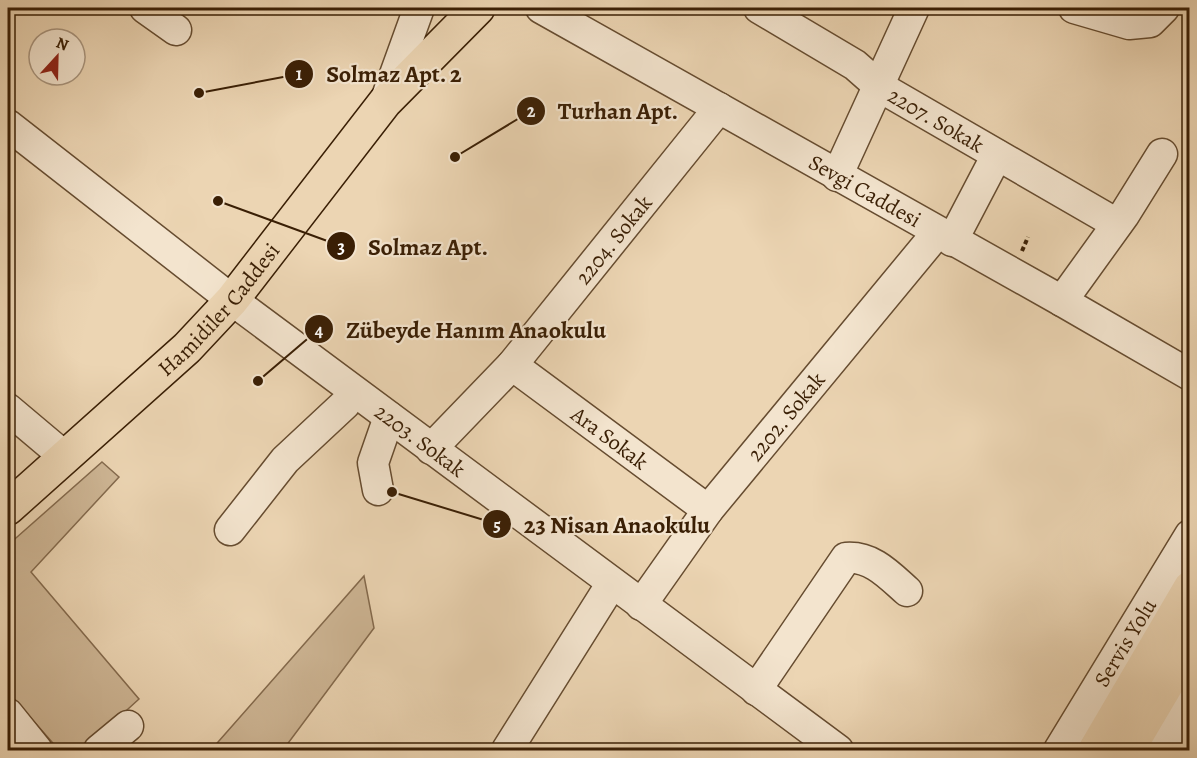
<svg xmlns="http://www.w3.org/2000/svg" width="1197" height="758" font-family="Alegreya,serif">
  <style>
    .green { fill: #ceb695; stroke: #846a4d; stroke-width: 1.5 }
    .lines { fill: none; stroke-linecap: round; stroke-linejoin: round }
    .minor-casing { stroke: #664c30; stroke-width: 33 }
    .major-casing { stroke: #3a1f05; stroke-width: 36 }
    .path { stroke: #3a1f05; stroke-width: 4; stroke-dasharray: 4.5 3; stroke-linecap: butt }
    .minor { stroke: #f3e4ce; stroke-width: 30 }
    .major { stroke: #ecd5b3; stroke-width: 33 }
    .labels { text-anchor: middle; stroke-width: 4.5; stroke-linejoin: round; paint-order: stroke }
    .street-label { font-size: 22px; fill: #3a1f05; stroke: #f3e4ce }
    .leader { fill: none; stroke: #3a1f05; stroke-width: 2 }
    .callout-dot { fill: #3a1f05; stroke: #f3e4ce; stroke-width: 2 }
    .mark-label { font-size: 18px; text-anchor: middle; font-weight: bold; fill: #fff }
    .callout-label { font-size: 24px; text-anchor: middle; font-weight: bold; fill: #3a1f05; stroke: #f3e4ce; stroke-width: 4.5; stroke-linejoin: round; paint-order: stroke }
  </style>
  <rect width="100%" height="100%" fill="#ecd5b3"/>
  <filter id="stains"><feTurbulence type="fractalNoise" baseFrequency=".00333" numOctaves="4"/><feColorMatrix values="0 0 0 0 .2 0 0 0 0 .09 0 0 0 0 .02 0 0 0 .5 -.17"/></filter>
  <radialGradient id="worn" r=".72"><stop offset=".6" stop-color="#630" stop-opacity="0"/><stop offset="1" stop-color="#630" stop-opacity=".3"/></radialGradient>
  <g class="green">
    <polygon points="102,462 119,477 31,572 139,699 83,750 59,750 8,692 8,545"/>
    <polygon points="364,576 374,628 283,750 211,750"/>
  </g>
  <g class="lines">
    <g class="minor-casing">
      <g id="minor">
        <polyline points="145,8 176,30"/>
        <path id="s1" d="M541 8 1062 301 1190 375"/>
        <path id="s2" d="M759 8 855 65 880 87 1117 224"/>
        <polyline points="1074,8 1129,24 1150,22 1164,8"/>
        <polyline points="385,102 419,8"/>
        <path id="s3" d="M8 125 232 300 838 750"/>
        <polyline points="837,176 914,8"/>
        <polyline points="952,241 997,155"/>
        <polyline points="1062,301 1124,215 1162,154"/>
        <path id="s4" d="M512 365 708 510"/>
        <polyline points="8,409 65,457"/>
        <path id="s5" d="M431 449 512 365 719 108"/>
        <polyline points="378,490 373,463 389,417"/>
        <polyline points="230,530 285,460 345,404 353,391"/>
        <path id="s6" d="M641 605 708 510 937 233"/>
        <path d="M756 690 846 558C872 556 889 575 907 591"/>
        <polyline points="1179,710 1188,750"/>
        <polyline points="8,714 37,750"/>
        <polyline points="99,750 128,726"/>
        <polyline points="507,750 612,583"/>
        <path id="s7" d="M1059 750 1190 535"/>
        <polyline points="1156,750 1190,692"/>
      </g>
    </g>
    <g class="major-casing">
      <g id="major">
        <path id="s8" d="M8 508 187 348 232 300 385 102 478 8"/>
        <polyline points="1095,750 1190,588"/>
        <polyline points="1128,750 1190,645"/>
      </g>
    </g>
    <polyline class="path" points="1022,251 1028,237"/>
    <use href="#minor" class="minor"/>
    <use href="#major" class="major"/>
  </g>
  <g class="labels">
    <g class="street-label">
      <text dy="8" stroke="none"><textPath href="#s2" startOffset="210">2207. Sokak</textPath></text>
      <text dy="8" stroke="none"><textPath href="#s1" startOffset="372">Sevgi Caddesi</textPath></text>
      <text dy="8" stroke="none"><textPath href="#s5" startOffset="278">2204. Sokak</textPath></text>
      <text dy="8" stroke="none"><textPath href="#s8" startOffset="290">Hamidiler Caddesi</textPath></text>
      <text dy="8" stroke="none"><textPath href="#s6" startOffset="238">2202. Sokak</textPath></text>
      <text dy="8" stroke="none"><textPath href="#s4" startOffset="122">Ara Sokak</textPath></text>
      <text dy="8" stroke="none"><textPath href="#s3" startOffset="519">2203. Sokak</textPath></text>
      <text dy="8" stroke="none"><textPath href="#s7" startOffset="126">Servis Yolu</textPath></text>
    </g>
  </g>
  <path class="leader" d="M199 93L299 74M455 157L531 111M218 201L341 246M258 381L319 329M392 492L497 524"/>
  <g class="callout-dot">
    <circle cx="199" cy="93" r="6"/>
    <circle cx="455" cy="157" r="6"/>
    <circle cx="218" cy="201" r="6"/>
    <circle cx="258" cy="381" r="6"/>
    <circle cx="392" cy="492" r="6"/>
    <circle cx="299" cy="74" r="15"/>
    <circle cx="531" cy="111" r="15"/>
    <circle cx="341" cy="246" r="15"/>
    <circle cx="319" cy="329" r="15"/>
    <circle cx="497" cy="524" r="15"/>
  </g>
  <g class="mark-label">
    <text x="299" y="80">1</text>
    <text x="531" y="117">2</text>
    <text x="341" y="253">3</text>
    <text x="319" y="336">4</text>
    <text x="497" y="531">5</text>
  </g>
  <g class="callout-label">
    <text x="394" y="82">Solmaz Apt. 2</text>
    <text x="618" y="119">Turhan Apt.</text>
    <text x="428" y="255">Solmaz Apt.</text>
    <text x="476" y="338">Zübeyde Hanım Anaokulu</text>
    <text x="617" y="533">23 Nisan Anaokulu</text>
  </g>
  <rect width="1197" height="758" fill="none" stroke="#ecd5b3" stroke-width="30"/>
  <rect x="9" y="9" width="1179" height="740" fill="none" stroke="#3a1f05" stroke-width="3"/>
  <rect x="15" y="15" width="1167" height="728" fill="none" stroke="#3a1f05" stroke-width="1.5"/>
  <g transform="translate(57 57) rotate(22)"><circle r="28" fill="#f3e4ce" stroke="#a9957e" stroke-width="1.5"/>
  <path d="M0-4.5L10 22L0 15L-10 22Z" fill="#8f2418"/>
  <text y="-9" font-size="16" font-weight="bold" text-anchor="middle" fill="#3a1f05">N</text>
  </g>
  <rect width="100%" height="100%" filter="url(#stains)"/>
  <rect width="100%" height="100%" fill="url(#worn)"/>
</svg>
